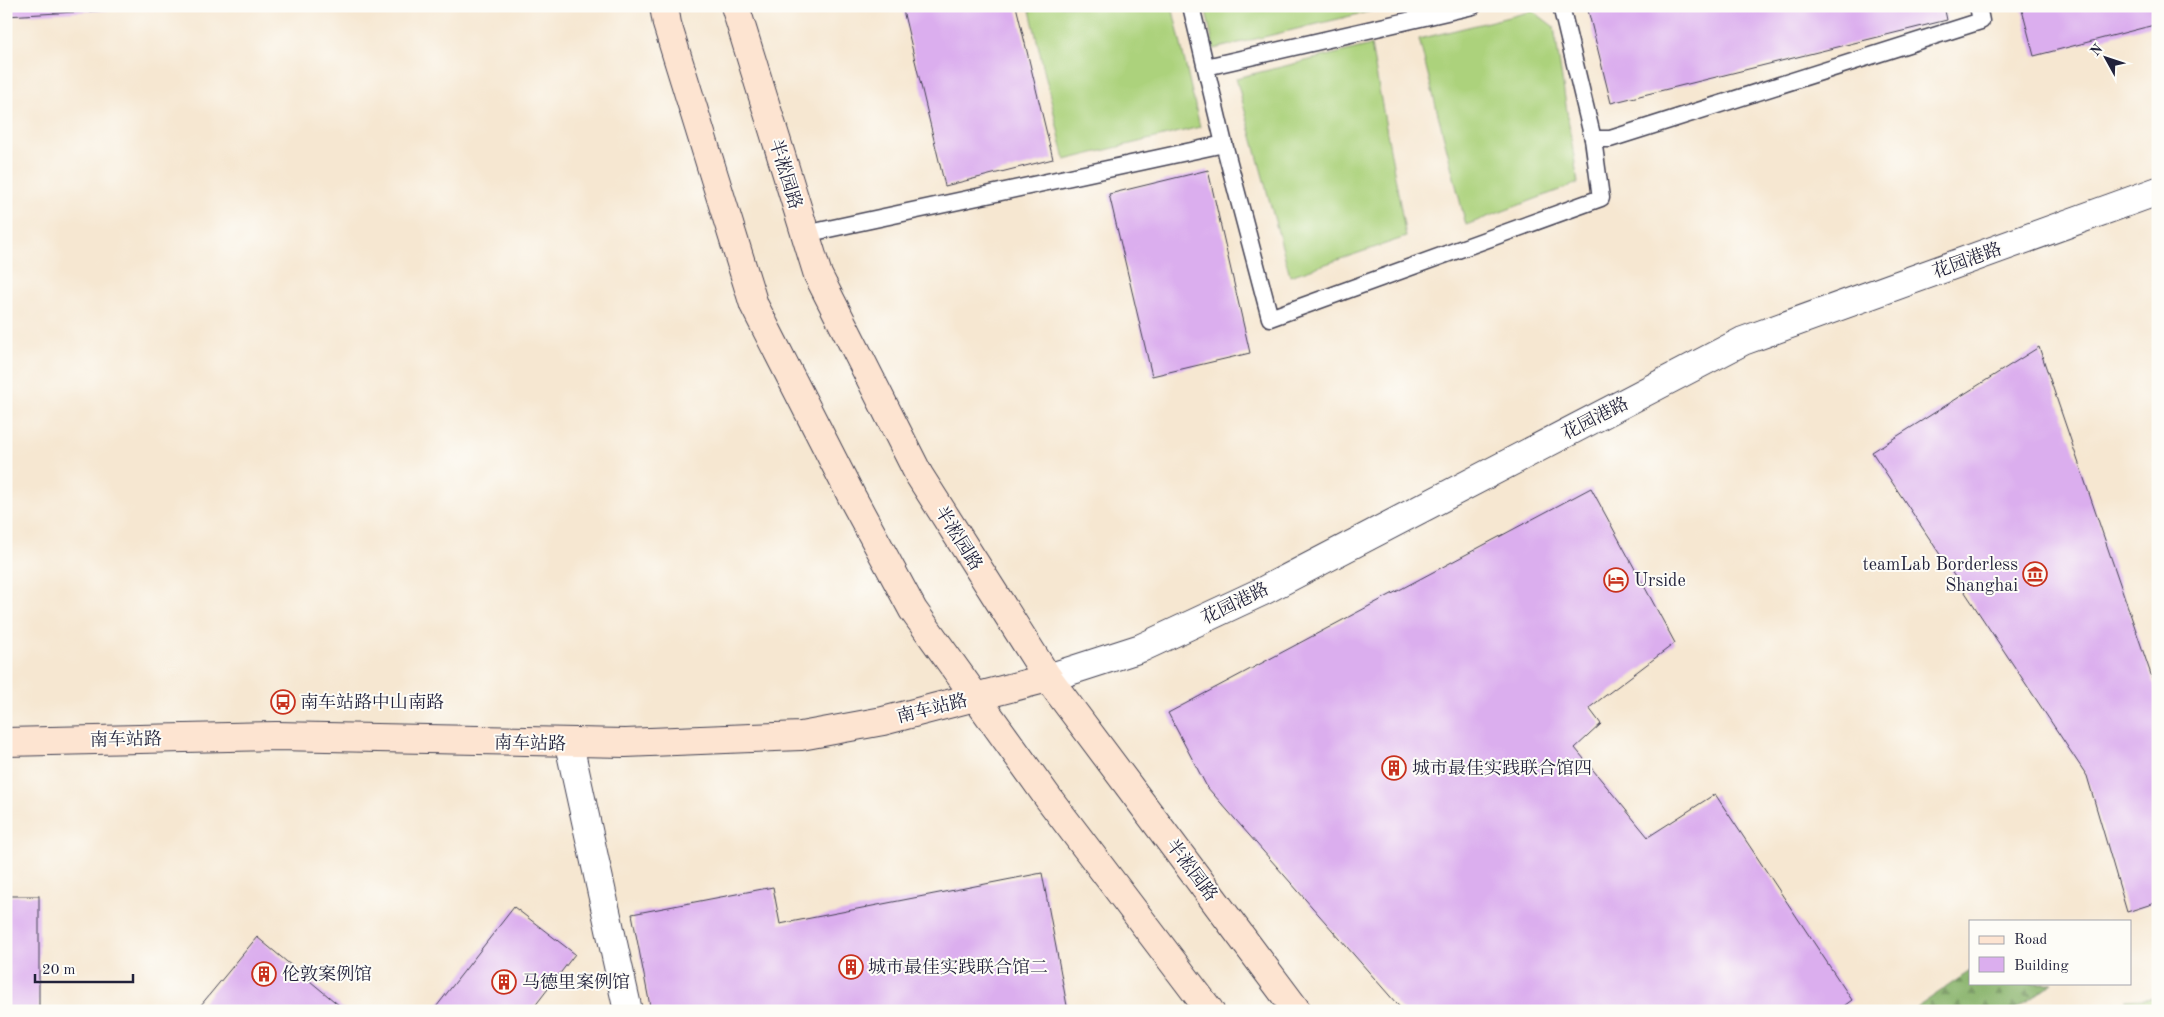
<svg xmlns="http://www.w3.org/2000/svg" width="2164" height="1017" font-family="'Old Standard TT','Noto Serif SC',serif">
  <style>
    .grass { fill: #acd27c; stroke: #677a5c }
    .forest { fill: url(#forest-firs); stroke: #566b54 }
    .building { fill: #dbaeee }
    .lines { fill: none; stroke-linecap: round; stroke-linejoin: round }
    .lane-casing { stroke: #424052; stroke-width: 19 }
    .street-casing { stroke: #424052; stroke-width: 30 }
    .secondary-casing { stroke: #424052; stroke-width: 30 }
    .lane { stroke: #fff; stroke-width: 16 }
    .street { stroke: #fff; stroke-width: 28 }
    .secondary { stroke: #fde4d1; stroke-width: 28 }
    .labels { text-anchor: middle; stroke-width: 4; stroke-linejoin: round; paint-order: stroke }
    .street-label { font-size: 18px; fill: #22223b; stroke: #fdfcf7 }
    .poi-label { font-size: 18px; fill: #22223b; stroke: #fdfcf7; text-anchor: start }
  </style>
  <defs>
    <pattern id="forest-firs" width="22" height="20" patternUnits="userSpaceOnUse" patternTransform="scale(1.25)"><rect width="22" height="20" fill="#89b46c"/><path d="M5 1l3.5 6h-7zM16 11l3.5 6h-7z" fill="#70925a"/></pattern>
  </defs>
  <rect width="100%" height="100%" fill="#fdfcf7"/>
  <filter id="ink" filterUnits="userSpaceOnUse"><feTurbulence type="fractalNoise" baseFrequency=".02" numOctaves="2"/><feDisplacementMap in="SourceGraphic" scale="10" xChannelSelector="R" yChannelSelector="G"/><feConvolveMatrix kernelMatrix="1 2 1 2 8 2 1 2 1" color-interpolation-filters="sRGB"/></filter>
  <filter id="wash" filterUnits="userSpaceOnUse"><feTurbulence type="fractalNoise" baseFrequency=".0096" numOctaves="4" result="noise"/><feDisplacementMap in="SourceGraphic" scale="20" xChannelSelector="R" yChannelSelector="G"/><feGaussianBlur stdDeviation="1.12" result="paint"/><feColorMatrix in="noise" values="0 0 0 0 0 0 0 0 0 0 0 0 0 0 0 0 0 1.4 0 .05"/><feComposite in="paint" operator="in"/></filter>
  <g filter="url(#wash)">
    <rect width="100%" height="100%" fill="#f6e7d1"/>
    <g class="grass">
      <polygon points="1029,6 1172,6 1200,127 1065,160"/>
      <polygon points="1205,6 1392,6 1214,49"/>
      <polygon points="1533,11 1554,27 1578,183 1466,225 1419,39"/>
      <polygon points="1371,45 1406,237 1290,276 1236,78"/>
      <polygon points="2158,998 2158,1011 2128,1011 2126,1000"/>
    </g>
    <polygon class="forest" points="1970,971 1970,983 2053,983 2013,1011 1918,1011 1916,1008"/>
    <g id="blocks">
      <g class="building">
        <polygon points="6,6 145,6 145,8 6,16"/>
        <polygon points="902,6 1016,6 1053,159 945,186"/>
        <polygon points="1587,6 1944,6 1947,20 1611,103"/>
        <polygon points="2021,6 2158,6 2158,24 2034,56"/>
        <polygon points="1208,170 1250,353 1152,376 1109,194"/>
        <polygon points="2039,347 2158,695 2158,902 2127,912 2087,776 1872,452"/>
        <polygon points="1591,488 1675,643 1589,708 1601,724 1575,748 1648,837 1715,794 1852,1000 1837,1011 1403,1011 1207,787 1168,713"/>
        <polygon points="1042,873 1068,1011 651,1011 632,914 773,887 780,924"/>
        <rect x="6" y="896" width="33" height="115"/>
        <polygon points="514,907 575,954 531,1011 433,1011"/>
        <polygon points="257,937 346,1011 196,1011"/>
      </g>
    </g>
  </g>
  <g filter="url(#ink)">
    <use href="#blocks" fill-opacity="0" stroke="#424052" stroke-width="1"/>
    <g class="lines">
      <g class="lane-casing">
        <g id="lane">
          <polyline points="1191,6 1224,144 1270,318 1601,198 1593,139 1561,6"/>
          <polyline points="1206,67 1473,6"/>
          <polyline points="1593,139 1610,139 1981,21 1978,6"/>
          <polyline points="805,234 1224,144"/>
        </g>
      </g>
      <g class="street-casing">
        <g id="street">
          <polyline points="1048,678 1141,648 1261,592 1743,341 2158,191"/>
          <polyline points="569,744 628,1011"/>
        </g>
      </g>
      <g class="secondary-casing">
        <g id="secondary">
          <polyline points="664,6 667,24 754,305 853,499 913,610 1049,799 1210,1011"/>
          <polyline points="735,6 818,275 919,475 1048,678 1297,1011"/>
          <polyline points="6,742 276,736 625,743 801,736 883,721 1048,678"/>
        </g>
      </g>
      <use href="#lane" class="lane"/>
      <use href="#street" class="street"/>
      <use href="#secondary" class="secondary"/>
    </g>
  </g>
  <defs>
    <g id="museum-ring" transform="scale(1.25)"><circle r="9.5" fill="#fdfcf7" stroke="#c8321e" stroke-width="1.5"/><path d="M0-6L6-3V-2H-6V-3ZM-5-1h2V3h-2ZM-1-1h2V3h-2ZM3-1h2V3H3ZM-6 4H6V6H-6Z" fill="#c8321e"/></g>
    <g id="hotel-ring" transform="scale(1.25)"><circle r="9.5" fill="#fdfcf7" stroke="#c8321e" stroke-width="1.5"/><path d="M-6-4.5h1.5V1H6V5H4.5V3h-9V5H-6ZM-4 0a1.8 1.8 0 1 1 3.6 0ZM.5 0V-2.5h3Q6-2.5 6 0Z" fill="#c8321e"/></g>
    <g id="bus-ring" transform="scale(1.25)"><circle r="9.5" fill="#fdfcf7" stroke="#c8321e" stroke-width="1.5"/><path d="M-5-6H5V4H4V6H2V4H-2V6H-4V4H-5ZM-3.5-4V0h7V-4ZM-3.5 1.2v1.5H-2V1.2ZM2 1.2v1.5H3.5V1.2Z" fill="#c8321e"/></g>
    <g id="building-ring" transform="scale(1.25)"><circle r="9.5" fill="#fdfcf7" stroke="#c8321e" stroke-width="1.5"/><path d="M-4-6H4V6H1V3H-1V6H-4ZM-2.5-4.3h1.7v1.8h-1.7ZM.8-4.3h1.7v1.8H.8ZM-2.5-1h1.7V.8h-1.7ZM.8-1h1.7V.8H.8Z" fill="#c8321e"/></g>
  </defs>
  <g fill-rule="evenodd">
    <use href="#museum-ring" x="2035" y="574"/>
    <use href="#hotel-ring" x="1616" y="580"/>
    <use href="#bus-ring" x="283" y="702"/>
    <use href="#building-ring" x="1394" y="768"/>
    <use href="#building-ring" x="851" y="967"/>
    <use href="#building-ring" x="264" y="974"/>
    <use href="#building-ring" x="504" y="982"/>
  </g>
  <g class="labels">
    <g class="street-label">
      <text transform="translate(786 174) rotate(73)" y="6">半淞园路</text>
      <text transform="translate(1967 260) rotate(-20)" y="6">花园港路</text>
      <text transform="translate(1595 418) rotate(-27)" y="6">花园港路</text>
      <text transform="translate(959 538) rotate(58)" y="6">半淞园路</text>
      <text transform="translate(1235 603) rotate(-26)" y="6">花园港路</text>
      <text transform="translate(932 708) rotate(-14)" y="6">南车站路</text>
      <text transform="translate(126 739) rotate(-1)" y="6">南车站路</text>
      <text transform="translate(530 743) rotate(1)" y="6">南车站路</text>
      <text transform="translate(1192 870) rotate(53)" y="6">半淞园路</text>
    </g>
    <g class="poi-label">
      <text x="2018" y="570" text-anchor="end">teamLab Borderless<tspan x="2018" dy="21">Shanghai</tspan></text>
      <text x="1634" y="586">Urside</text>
      <text x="300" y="708">南车站路中山南路</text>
      <text x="1412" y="774">城市最佳实践联合馆四</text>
      <text x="868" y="973">城市最佳实践联合馆二</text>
      <text x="282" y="980">伦敦案例馆</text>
      <text x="522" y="988">马德里案例馆</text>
    </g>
  </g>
  <rect width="2164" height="1017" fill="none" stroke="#fdfcf7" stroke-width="25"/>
  <rect x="1969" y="920" width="162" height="65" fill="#fdfcf7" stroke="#a5a5ac"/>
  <rect x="1979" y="936" width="25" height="8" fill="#fde4d1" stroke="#a5a5ac"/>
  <text x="2014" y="944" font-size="15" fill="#22223b">Road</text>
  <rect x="1979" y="957" width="25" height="15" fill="#dbaeee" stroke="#a5a5ac"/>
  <text x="2014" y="970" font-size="15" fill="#22223b">Building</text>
  <g transform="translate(2106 58) rotate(310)" stroke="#fdfcf7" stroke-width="4" paint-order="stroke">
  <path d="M0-4L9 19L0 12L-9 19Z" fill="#22223b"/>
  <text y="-8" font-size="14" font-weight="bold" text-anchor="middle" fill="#22223b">N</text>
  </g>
  <path d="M35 974v8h98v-8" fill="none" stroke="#22223b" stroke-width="2.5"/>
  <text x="42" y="974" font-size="15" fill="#22223b" stroke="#fdfcf7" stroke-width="4" paint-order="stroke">20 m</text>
</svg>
